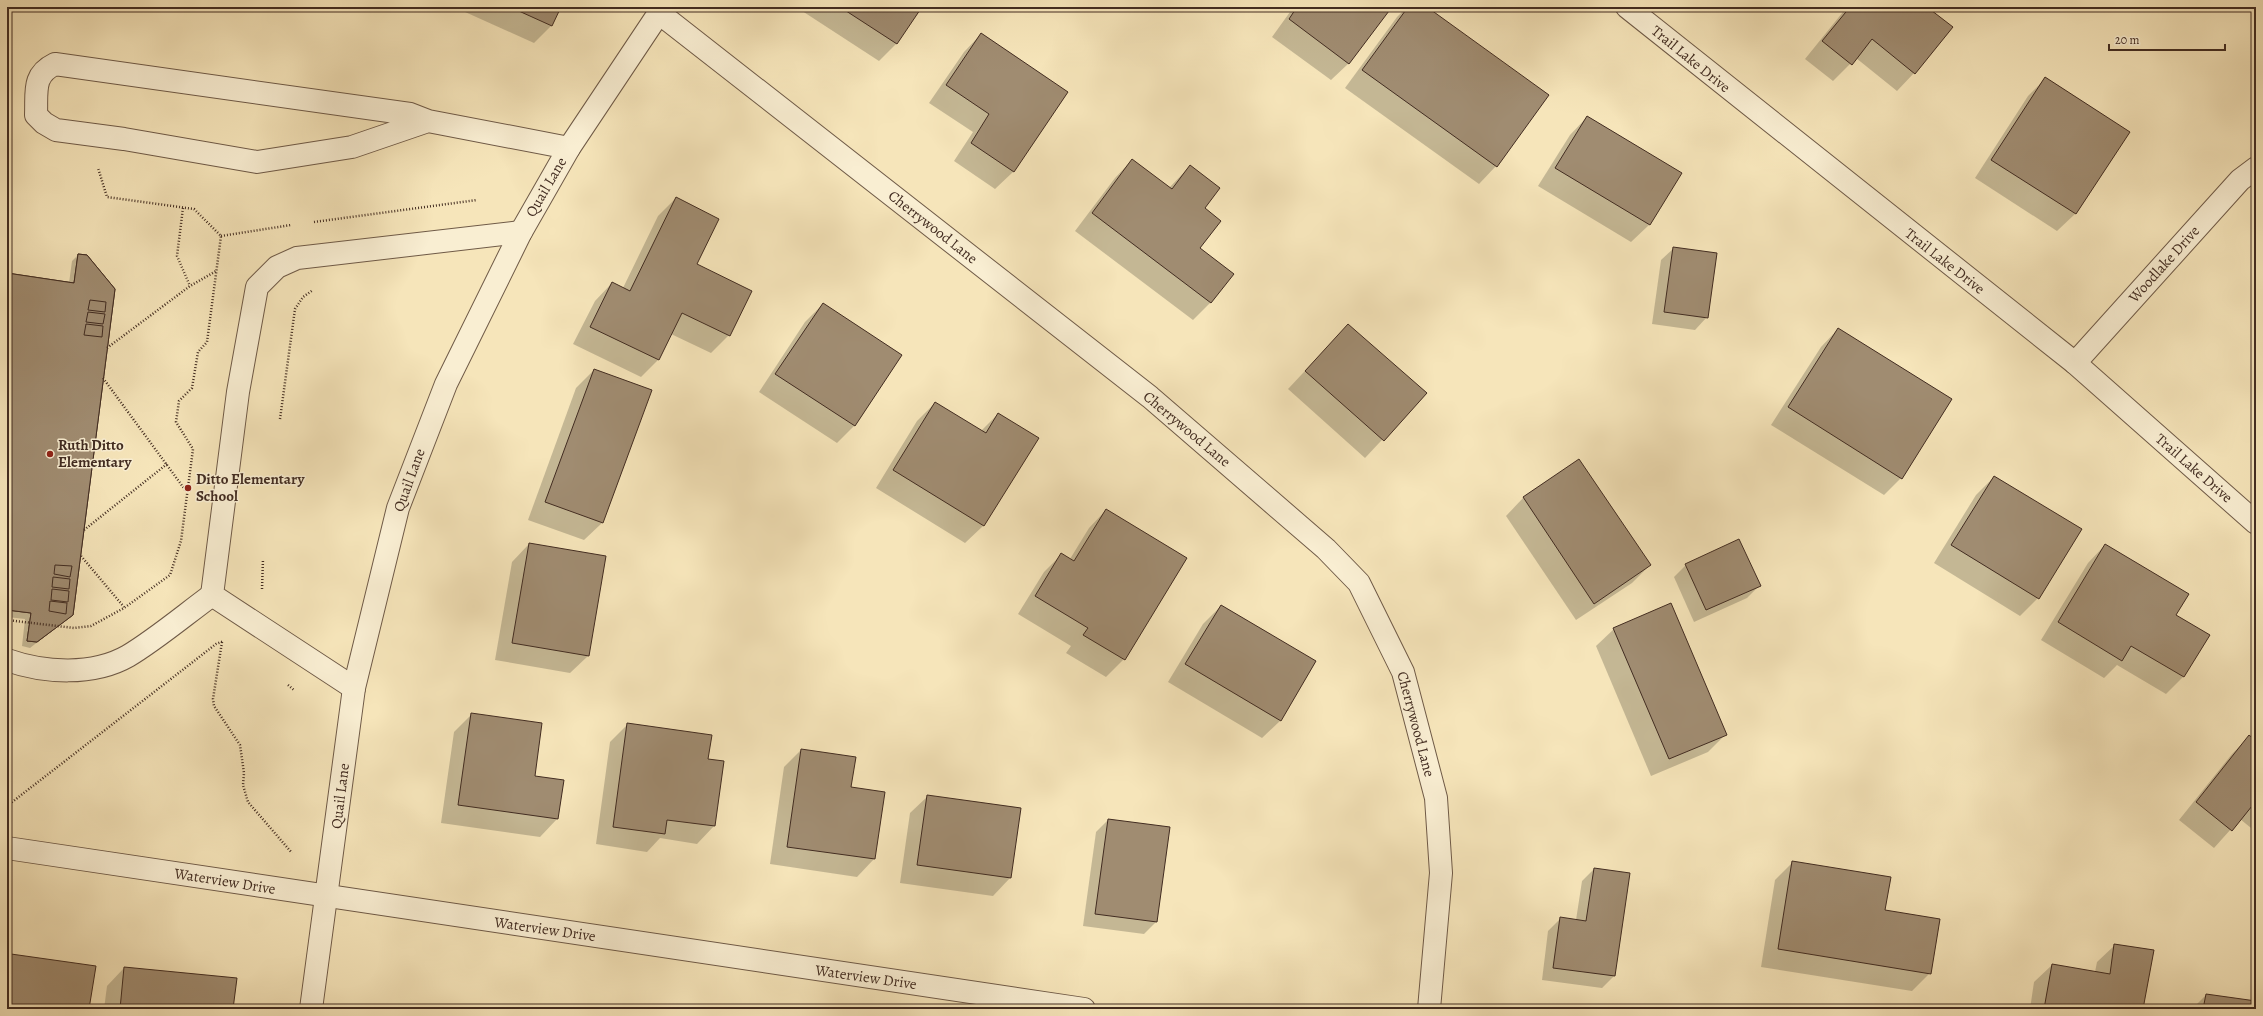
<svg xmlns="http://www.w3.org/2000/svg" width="2263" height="1016" font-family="Alegreya,serif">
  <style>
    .shadow { fill: #0003 }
    .building { fill: #a08c71; stroke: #422c21; fill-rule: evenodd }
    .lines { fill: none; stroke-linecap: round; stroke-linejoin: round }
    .minor-casing { stroke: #6f5a47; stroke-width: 24 }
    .path { stroke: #422c21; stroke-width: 2.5; stroke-dasharray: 1 2; stroke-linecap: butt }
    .minor { stroke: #f9eed2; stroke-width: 22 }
    .poi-dot { fill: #8f2418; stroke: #f9eed2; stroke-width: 1.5 }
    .labels { text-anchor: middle; stroke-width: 3; stroke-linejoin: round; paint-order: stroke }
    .street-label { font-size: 15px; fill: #422c21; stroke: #f9eed2 }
    .poi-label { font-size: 15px; font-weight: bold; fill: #422c21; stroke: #f9eed2; text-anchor: start }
  </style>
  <rect width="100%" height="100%" fill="#f6e5ba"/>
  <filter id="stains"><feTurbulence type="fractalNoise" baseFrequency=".005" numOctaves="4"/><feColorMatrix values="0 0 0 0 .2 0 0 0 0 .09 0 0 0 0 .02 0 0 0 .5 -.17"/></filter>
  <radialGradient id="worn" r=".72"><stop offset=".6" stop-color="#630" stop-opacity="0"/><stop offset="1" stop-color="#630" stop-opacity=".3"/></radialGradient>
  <g class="shadow">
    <polygon points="454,7 560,7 551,26 534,43"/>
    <polygon points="796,7 920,7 896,44 879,61"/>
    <polygon points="1284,7 1390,7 1349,63 1331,80 1272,37 1290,12"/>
    <polygon points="1407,7 1425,7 1496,166 1479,184 1345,88 1397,17"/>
    <polygon points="1847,7 1926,7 1952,28 1914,73 1897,91 1856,58 1833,81 1805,59"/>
    <polygon points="981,34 1067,92 1013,172 995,189 954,161 973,132 929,103 964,52"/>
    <polygon points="2046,78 2129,132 2075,214 2057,231 1975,178 2028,96"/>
    <polygon points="1587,117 1680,174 1649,225 1631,242 1538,186 1570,135"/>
    <polygon points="1132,160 1169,188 1190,166 1203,208 1199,248 1211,302 1193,320 1075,231 1115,178"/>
    <polygon points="676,198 696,265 729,335 711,353 671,334 658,360 641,377 573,344 595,301 612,283 623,288 658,216"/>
    <polygon points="1674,248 1707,317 1695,330 1652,324 1661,260"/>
    <polygon points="78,255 72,615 30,648 22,646 25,619 7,617 7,274 69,283 72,261"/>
    <polygon points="2256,274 2256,297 2253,277"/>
    <polygon points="823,304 900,355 854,426 837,443 759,392 805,322"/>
    <polygon points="1348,325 1425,394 1365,458 1288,389"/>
    <polygon points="1838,329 1901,478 1884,495 1771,425 1821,347"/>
    <polygon points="594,370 650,390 602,523 584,540 528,520 576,388"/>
    <polygon points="935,403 981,431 998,414 1037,438 983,526 965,543 876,488 917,421"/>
    <polygon points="1579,460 1650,565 1632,583 1576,620 1506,516 1523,498"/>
    <polygon points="1994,477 2081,529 2038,598 2020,616 1934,563 1976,495"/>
    <polygon points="1106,510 1124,659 1106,677 1066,653 1071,646 1018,614 1044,572 1062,554 1070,559 1089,528"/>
    <polygon points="529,544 588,656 570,673 495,660 512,562"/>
    <polygon points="2105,545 2175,616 2209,635 2183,677 2166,694 2117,665 2104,678 2041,640 2088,563"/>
    <polygon points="1686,565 1759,586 1747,598 1694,622 1674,577"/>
    <polygon points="1221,606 1315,662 1280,721 1262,738 1168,682 1203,624"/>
    <polygon points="1614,629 1726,734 1708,752 1651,776 1596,646"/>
    <polygon points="472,714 557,819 540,837 441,823 454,732"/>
    <polygon points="628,724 707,759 723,762 714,826 697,844 660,838 647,852 596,844 610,742"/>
    <polygon points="2249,737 2256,742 2256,832 2240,819 2214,848 2179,820 2232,754"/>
    <polygon points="801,750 850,788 874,859 857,877 770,864 784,767"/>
    <polygon points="928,796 1020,809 1010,878 993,896 900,883 910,813"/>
    <polygon points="1108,820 1156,922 1144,934 1083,926 1096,832"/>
    <polygon points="1793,862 1930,973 1912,991 1761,967 1775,880"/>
    <polygon points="1594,869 1614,976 1602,988 1542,980 1548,931 1561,918 1576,920 1582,881"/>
    <polygon points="2115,945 2142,1009 2030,1009 2034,982 2052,965 2095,972 2097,962"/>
    <polygon points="12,955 88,1009 7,1009 7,960"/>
    <polygon points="124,968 232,1009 104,1009 107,986"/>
    <polygon points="2206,995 2256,1002 2256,1009 2192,1009"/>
  </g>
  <g class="building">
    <polygon points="510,7 561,7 552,26"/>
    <polygon points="840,7 922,7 897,44"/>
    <polygon points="1297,7 1392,7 1349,64 1289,19"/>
    <polygon points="1408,7 1427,7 1549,95 1497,167 1362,70"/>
    <polygon points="1850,7 1927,7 1953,27 1915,74 1872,39 1852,65 1822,41"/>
    <polygon points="981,33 1068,92 1014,172 971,143 989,114 946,85"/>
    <polygon points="2045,77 2130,132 2076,214 1991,160"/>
    <polygon points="1587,116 1682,173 1650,225 1555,168"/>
    <polygon points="1132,159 1172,189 1190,165 1220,188 1205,208 1221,221 1200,248 1234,274 1211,303 1092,213"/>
    <polygon points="676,197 719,219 697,264 752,291 730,336 682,313 659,360 590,327 612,282 630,291"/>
    <polygon points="1673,247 1717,253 1708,318 1664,312"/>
    <path d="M78 254 87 255 115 289 73 615 37 642 27 641 31 613 7 610V273L74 283ZM90 287 108 289 107 300 89 298Z"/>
    <path d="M78 254 87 255 115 289 73 615 37 642 27 641 31 613 7 610V273L74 283ZM90 300 106 302 105 312 88 310ZM88 312 105 314 103 324 86 322ZM86 324 103 326 102 337 84 335ZM55 565 72 566 70 577 54 574ZM53 577 70 579 69 589 52 587ZM52 589 69 591 68 602 51 600ZM50 601 67 603 66 614 49 611Z"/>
    <polygon points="823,303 902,355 855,426 775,374"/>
    <polygon points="1348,324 1427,393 1384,441 1305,371"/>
    <polygon points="1838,328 1952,399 1902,479 1788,407"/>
    <polygon points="594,369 652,390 603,523 545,502"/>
    <polygon points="935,402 986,433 998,413 1039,438 984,526 893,470"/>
    <polygon points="1579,459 1651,565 1594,604 1523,497"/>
    <polygon points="1994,476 2082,529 2039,599 1951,545"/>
    <polygon points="1106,509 1187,558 1125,660 1083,635 1088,628 1035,596 1061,553 1074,561"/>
    <polygon points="1739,539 1761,586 1706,610 1685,564"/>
    <polygon points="529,543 606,556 589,656 512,643"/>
    <polygon points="2105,544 2189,594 2176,615 2210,635 2184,677 2131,646 2122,661 2058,622"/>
    <polygon points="1671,603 1727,735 1669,759 1613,628"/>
    <polygon points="1221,605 1316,661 1281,721 1185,664"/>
    <polygon points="471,713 542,723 535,776 564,780 558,819 458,805"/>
    <polygon points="627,723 712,735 708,759 724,761 715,826 667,820 665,834 613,827"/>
    <polygon points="2249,735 2256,741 2256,801 2232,831 2196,802"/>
    <polygon points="801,749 856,757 851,787 885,792 875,859 787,847"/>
    <polygon points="927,795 1021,808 1011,878 917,865"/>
    <polygon points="1108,819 1170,827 1157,922 1095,914"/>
    <polygon points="1792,861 1891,877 1885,910 1940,919 1931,974 1778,949"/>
    <polygon points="1594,868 1630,873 1615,976 1553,968 1560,917 1586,921"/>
    <polygon points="2114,944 2154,950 2143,1009 2044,1009 2052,964 2110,974"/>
    <polygon points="11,954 96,966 89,1009 7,1009 7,985"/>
    <polygon points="124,967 237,978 233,1009 120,1009"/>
    <polygon points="2206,994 2256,1001 2256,1009 2203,1009"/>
  </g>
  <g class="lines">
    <g class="minor-casing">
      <g id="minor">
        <polyline points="1627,7 2075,363 2256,523"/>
        <polyline points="659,13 1150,397 1326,549 1359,583 1403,672 1436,798 1441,873 1429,1009"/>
        <path d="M428 121 352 147 257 162 124 139 56 130 44 123 36 115C37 92 32 75 55 64L410 114 428 121 569 148"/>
        <polyline points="2075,363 2240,180 2256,168"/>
        <path d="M7 660C44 673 93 676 128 656 155 640 186 614 212 595"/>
        <polyline points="354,688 212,595 238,392 257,287 277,267 297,258 521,232"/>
        <polyline points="7,848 1084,1009"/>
        <polyline points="311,1009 354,688 398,508 446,384 521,232 569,148 663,7"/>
      </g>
    </g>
    <g class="path">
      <polyline points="7,43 11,43"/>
      <polyline points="183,208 177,256 190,286"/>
      <polyline points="314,222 477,200"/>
      <polyline points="221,236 291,225"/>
      <polyline points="107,348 190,286 216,271"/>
      <polyline points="103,378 186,491"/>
      <polyline points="280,419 295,309 303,297 313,290"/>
      <polyline points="84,530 167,464"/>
      <polyline points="81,556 124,607"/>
      <polyline points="262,589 263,559"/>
      <polyline points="7,620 74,628 91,626 124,608 170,575 181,541 193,449 176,422 179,401 192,388 198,352 207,342 221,236 194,209 107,197 98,168"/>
      <polyline points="222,642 213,699 214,706 240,745 244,773 243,785 248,802 292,853"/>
      <polyline points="288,685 294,690"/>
      <polyline points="7,806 216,644 224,641"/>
    </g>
    <use href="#minor" class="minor"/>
  </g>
  <g class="poi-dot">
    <circle cx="50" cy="454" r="4"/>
    <circle cx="188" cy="488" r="4"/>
  </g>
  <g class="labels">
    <g class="street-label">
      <text transform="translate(1691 59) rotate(39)" y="5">Trail Lake Drive</text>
      <text transform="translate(546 187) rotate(-60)" y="5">Quail Lane</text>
      <text transform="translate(933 227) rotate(38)" y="5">Cherrywood Lane</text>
      <text transform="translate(1945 261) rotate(38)" y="5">Trail Lake Drive</text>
      <text transform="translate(2164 264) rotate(-48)" y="5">Woodlake Drive</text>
      <text transform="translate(1187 429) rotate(40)" y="5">Cherrywood Lane</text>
      <text transform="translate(2194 468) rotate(41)" y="5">Trail Lake Drive</text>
      <text transform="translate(409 480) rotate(-70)" y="5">Quail Lane</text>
      <text transform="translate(1416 724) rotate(75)" y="5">Cherrywood Lane</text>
      <text transform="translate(340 796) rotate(-83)" y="5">Quail Lane</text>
      <text transform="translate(225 881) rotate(9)" y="5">Waterview Drive</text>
      <text transform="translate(545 929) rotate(8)" y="5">Waterview Drive</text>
      <text transform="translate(866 977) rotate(8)" y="5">Waterview Drive</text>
    </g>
    <g class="poi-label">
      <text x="58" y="450">Ruth Ditto<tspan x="58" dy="17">Elementary</tspan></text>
      <text x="196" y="484">Ditto Elementary<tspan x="196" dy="17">School</tspan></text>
    </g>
  </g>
  <rect width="2263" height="1016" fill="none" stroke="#f6e5ba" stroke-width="24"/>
  <rect x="8" y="8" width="2247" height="1000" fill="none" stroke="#422c21" stroke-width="2"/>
  <rect x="12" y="12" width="2239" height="992" fill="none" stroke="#422c21"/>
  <path d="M2109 44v6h116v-6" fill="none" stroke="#422c21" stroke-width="2"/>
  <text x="2115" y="44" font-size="12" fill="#422c21" stroke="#f9eed2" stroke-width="3" paint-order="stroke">20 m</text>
  <rect width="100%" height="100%" filter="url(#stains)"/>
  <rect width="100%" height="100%" fill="url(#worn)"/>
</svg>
